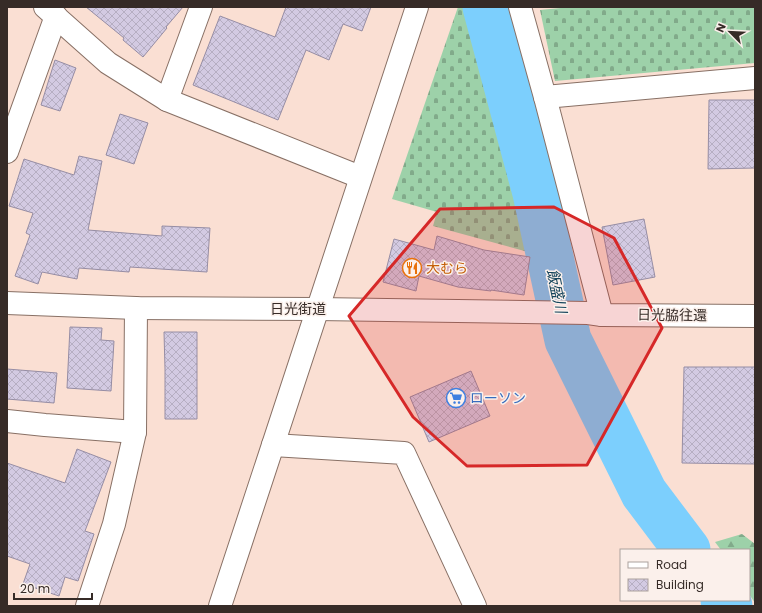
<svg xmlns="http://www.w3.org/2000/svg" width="762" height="613" viewBox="0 0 762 613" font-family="Poppins,'Noto Sans JP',sans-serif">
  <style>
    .forest { fill: url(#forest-firs) }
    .cemetery { fill: url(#cemetery-stones) }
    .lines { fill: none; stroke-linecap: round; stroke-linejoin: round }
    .river { stroke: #7ccffd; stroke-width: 47 }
    .building { fill: url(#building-cross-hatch); stroke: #968da4 }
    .minor-casing { stroke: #887065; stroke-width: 24 }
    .minor { stroke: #fff; stroke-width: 22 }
    .marked { fill: #d62828; fill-opacity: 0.2; stroke: #d62828; stroke-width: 3; stroke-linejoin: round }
    .labels { text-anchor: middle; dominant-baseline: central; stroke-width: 3; stroke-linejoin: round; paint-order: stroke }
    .food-label { font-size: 14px; fill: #c56008; stroke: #fbf0eb; text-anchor: start }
    .street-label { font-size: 14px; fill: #362b27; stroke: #fbf0eb }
    .shop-label { font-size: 14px; fill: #366cbe; stroke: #fbf0eb; text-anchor: start }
    .water-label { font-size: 15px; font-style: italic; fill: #16455c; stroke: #fbf0eb }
  </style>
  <defs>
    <pattern id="forest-firs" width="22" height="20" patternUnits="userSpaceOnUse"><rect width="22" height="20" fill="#9dd1a9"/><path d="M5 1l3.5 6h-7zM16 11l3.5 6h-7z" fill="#81aa8a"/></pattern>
    <pattern id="cemetery-stones" width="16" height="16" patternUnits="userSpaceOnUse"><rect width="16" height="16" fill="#9dd1a9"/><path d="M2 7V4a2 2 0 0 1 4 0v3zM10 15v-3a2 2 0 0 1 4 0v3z" fill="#81aa8a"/></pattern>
    <pattern id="building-cross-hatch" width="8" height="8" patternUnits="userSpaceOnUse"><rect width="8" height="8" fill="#d3cae2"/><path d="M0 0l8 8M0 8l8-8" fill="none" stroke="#b6aec2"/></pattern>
  </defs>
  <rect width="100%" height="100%" fill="#fadfd3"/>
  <polygon class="forest" points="742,534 755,544 755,603 749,594 749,550 721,550 715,542"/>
  <g class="cemetery">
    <polygon points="458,7 464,7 528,252 433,226 437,212 392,199"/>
    <polygon points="571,7 755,7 755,63 555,81 540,10"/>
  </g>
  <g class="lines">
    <g class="river">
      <polyline points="486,7 536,193 568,340 644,493 687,550"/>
      <polyline points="724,600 729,606"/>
    </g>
  </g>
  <g class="building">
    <polygon points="86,7 183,7 166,27 167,28 143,57 123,40 124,38"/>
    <polygon points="286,7 371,7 362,31 343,24 329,60 306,50 278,120 193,85 220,16 275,37"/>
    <polygon points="55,60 76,68 60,111 41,105"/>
    <polygon points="709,100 755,100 755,168 708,169"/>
    <polygon points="120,114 148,123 134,164 106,155"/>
    <polygon points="79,156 102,161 88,230 162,236 162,226 210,228 207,272 130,267 129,272 79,268 77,279 42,272 38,284 15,276 30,235 26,233 33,213 9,206 24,159 74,175"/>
    <polygon points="644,219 655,277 613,285 602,227"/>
    <polygon points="437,236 484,250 530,257 524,295 491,290 491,291 458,287 419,276 416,291 383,282 394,239 434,250"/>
    <polygon points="70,327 102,328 101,340 114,341 111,391 67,388"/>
    <polygon points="164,332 197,332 197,419 165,419 165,369"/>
    <polygon points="684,367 755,367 755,464 682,463"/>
    <polygon points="7,369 57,373 54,403 7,399"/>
    <polygon points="471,371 490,416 429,442 410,397"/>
    <polygon points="77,449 111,462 85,531 94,534 78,581 65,577 59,596 23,584 30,564 7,556 7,463 65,483"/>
  </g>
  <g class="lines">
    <g class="minor-casing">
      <g id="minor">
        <polyline points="45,7 108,63 167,100 360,177"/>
        <polyline points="520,7 545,97 602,315"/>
        <polyline points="545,97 755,78"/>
        <polyline points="167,100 201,7"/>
        <polyline points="7,152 56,16"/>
        <polyline points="7,303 136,308 317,309 588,313 602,315 755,316"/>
        <polyline points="7,421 45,425 135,432"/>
        <polyline points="273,445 404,453 475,606"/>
        <polyline points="87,606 114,524 135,432 136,308"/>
        <polyline points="220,606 417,7"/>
      </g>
    </g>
    <use href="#minor" class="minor"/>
  </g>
  <path class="marked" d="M554,207l60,31 48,90 -75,137 -120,1 -54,-49 -64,-101 91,-107z"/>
  <defs>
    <g id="restaurant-ring" transform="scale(1)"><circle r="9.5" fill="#fbf0eb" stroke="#e8710a" stroke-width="1.5"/><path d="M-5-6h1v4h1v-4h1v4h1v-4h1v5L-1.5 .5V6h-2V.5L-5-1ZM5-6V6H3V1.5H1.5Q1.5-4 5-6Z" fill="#e8710a"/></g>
    <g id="supermarket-ring" transform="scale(1)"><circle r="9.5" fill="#fbf0eb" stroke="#3f7fe0" stroke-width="1.5"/><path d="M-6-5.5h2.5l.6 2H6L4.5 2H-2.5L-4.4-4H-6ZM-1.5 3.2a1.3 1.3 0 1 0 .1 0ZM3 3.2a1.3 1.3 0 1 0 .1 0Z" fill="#3f7fe0"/></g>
  </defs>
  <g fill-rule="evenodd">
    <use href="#restaurant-ring" x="412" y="268"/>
    <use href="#supermarket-ring" x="456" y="398"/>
  </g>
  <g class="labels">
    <g class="food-label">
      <text x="426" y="268">大むら</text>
    </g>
    <g class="street-label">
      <text x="298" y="309">日光街道</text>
      <text transform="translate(672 315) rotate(1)">日光脇往還</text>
    </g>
    <g class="shop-label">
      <text x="470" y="398">ローソン</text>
    </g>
    <g class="water-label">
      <text transform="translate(557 291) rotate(78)">飯盛川</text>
    </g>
  </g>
  <rect width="762" height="613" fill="none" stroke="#362b27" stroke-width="16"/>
  <rect x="620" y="549" width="130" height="52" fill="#fbf0eb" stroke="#aca19d"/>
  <rect x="628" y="562" width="20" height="6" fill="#ffffff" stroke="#aca19d"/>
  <text x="656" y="569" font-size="12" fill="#362b27">Road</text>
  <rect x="628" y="579" width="20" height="12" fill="url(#building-cross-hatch)" stroke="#aca19d"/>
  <text x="656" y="589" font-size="12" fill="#362b27">Building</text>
  <g transform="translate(730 32) rotate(294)" stroke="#fbf0eb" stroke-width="3" paint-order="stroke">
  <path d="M0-3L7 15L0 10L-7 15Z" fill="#362b27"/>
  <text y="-6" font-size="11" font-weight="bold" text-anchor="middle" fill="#362b27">N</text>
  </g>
  <path d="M14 593v6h78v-6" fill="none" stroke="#362b27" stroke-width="2"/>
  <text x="20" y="593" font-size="12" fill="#362b27" stroke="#fbf0eb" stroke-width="3" paint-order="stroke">20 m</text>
</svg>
